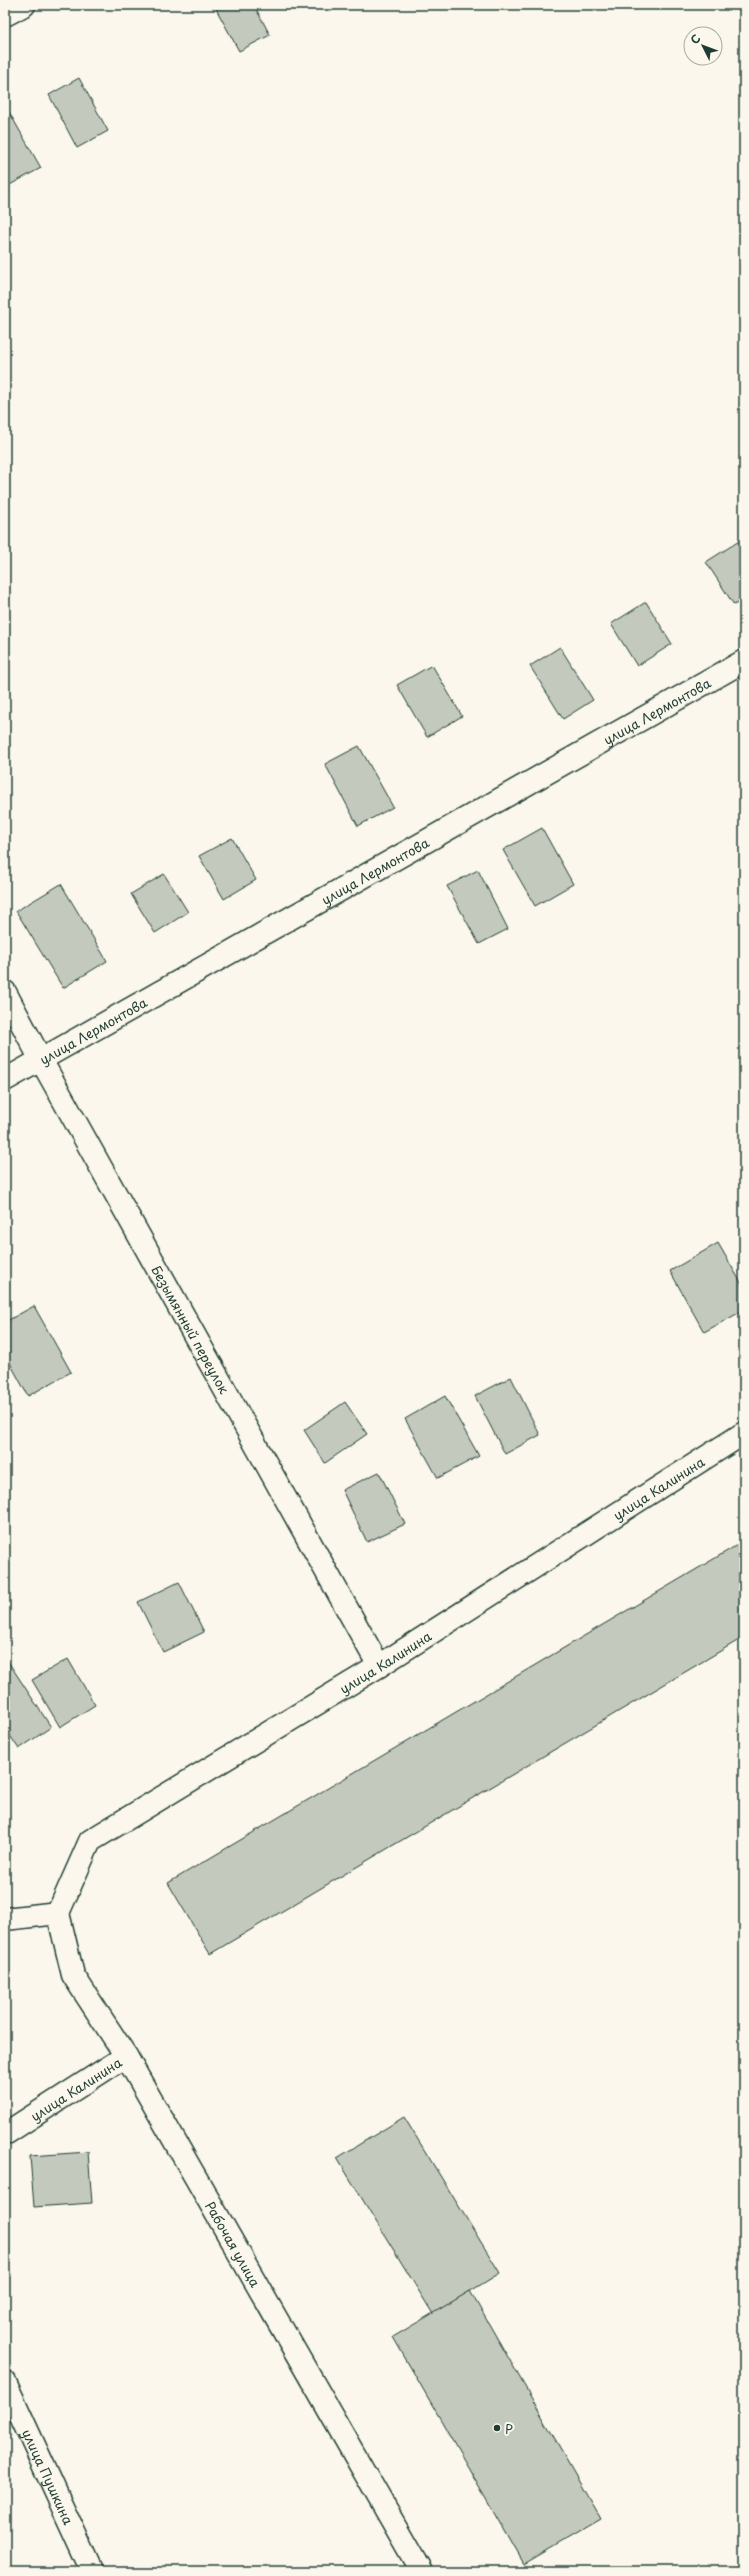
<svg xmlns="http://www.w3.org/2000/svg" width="749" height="2576" viewBox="0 0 749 2576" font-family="'Playpen Sans',sans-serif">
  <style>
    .building { fill: #c4c9be; stroke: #1f3d34 }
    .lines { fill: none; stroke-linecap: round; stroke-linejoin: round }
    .minor-casing { stroke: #1f3d34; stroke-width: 25 }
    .minor { stroke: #fbf7ec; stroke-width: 22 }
    .poi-dot { fill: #1f3d34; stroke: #fbf7ec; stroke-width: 1.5 }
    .labels { text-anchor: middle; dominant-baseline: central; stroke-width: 4; stroke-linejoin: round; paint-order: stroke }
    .street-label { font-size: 13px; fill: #1f3d34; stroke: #fbf7ec }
    .poi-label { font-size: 13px; fill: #1f3d34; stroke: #fbf7ec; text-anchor: start }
  </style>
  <rect width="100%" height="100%" fill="#fbf7ec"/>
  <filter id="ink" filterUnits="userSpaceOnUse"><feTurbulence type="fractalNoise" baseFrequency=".025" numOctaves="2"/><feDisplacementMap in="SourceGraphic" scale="8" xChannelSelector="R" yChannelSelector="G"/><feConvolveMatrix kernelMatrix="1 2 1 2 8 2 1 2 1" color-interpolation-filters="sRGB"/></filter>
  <g filter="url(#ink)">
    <g class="building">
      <polygon points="219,5 254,5 270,35 239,51 215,7"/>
      <polygon points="79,78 108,131 77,148 49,95"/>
      <polygon points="9,112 41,168 6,187 5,115"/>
      <polygon points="744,538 744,599 734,605 706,562"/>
      <polygon points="646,602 672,644 637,666 611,624"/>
      <polygon points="560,647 593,700 563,719 530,666"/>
      <polygon points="432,665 462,716 427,737 397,685"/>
      <polygon points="359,746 393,807 358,826 325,764"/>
      <polygon points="542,828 573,884 535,906 503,850"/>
      <polygon points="232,838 256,880 224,899 199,856"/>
      <polygon points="478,870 508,929 479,944 447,886"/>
      <polygon points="164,874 188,912 155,933 131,894"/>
      <polygon points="61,884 107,961 63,988 16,911"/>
      <polygon points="718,1243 744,1288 744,1310 704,1332 670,1271"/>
      <polygon points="34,1306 71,1372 28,1396 5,1354 5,1322"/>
      <polygon points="511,1377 540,1435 505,1454 475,1396"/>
      <polygon points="445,1396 479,1456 438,1478 405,1419"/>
      <polygon points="345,1402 367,1434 325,1463 304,1430"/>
      <polygon points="379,1472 405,1524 367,1542 342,1490"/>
      <polygon points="744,1541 744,1637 210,1954 168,1883"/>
      <polygon points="179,1582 204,1632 163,1652 138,1602"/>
      <polygon points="5,1657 51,1727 19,1749 5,1728"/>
      <polygon points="68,1659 95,1705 60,1727 32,1680"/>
      <polygon points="404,2117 500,2273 433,2314 337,2158"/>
      <polygon points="88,2152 92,2203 34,2207 30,2156"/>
      <polygon points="470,2291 601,2519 524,2564 393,2337"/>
    </g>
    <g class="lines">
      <g class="minor-casing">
        <g id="minor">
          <polyline points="5,15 24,5"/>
          <path id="s1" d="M5,992l36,68 338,606"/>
          <path id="s2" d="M5,1080l739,-419"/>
          <path id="s3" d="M58,1913l32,-72 289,-175 365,-233"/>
          <path id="s4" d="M58,1913l15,62 53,81 295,515"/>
          <polyline points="5,1919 58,1913"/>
          <path id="s5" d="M5,2134l121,-78"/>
          <path id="s6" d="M5,2382l87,189"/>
        </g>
      </g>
      <use href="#minor" class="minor"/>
    </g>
  </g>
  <circle class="poi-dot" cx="497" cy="2428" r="4"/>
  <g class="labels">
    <g class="street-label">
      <text stroke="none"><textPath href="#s2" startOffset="749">улица Лермонтова</textPath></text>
      <text stroke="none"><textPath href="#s2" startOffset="425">улица Лермонтова</textPath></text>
      <text stroke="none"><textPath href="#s2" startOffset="101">улица Лермонтова</textPath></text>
      <text stroke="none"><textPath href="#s1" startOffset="385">Безымянный переулок</textPath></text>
      <text stroke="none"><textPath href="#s3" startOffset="748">улица Калинина</textPath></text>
      <text stroke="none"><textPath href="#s3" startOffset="424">улица Калинина</textPath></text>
      <text stroke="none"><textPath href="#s5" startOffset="84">улица Калинина</textPath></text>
      <text stroke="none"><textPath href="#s4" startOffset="377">Рабочая улица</textPath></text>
      <text stroke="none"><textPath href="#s6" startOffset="104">улица Пушкина</textPath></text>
    </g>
    <g class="poi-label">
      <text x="505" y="2428">Р</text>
    </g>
  </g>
  <rect width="749" height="2576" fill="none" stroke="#fbf7ec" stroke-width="20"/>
  <rect x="10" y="10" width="729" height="2556" fill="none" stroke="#1f3d34" stroke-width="1.5" filter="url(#ink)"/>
  <g transform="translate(703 46) rotate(312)"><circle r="19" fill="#fbf7ec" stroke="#a3ada2"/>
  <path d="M0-3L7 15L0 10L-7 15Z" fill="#1f3d34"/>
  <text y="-6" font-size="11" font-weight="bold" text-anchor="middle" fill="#1f3d34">С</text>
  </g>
</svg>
